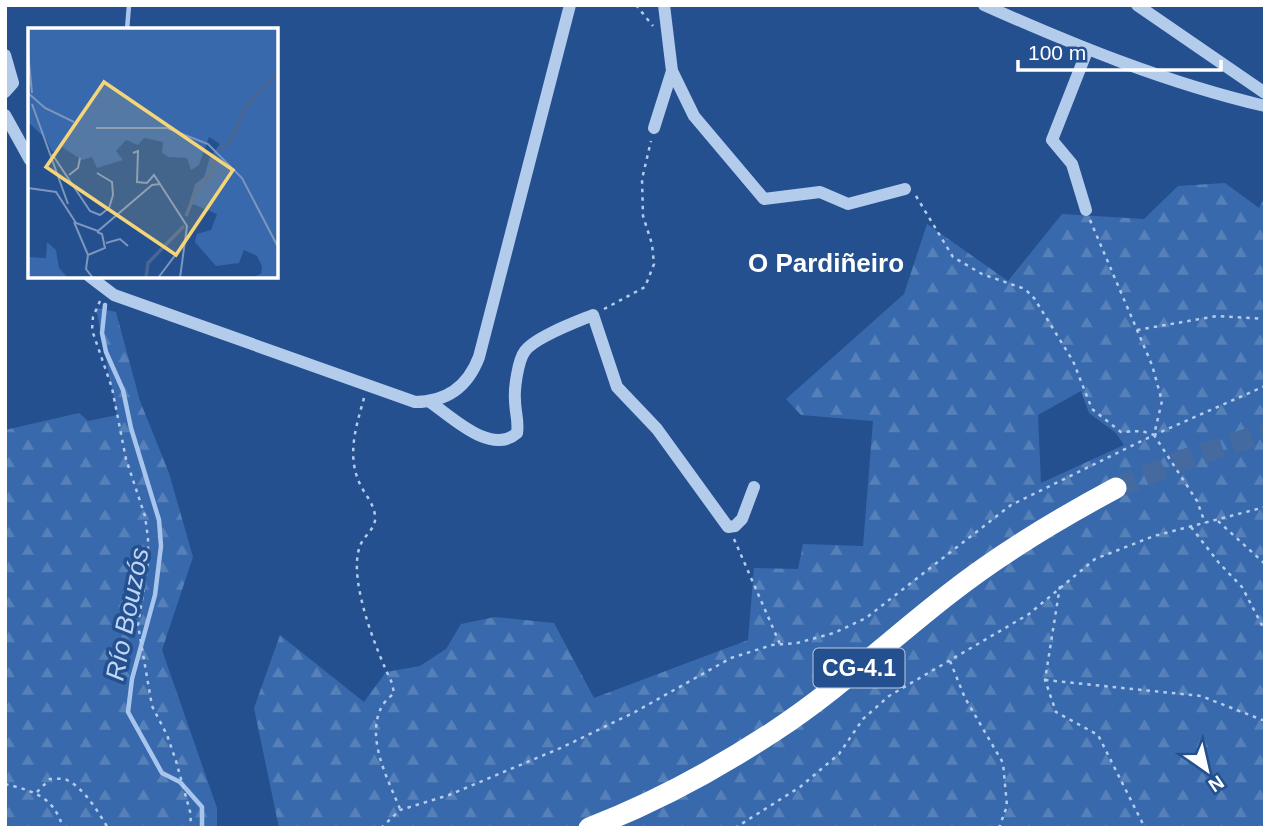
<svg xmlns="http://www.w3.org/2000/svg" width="1270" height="833" viewBox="0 0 1270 833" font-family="Arial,sans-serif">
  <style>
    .forest { fill: url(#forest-firs); fill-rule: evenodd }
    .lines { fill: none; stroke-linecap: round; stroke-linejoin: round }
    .stream { stroke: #a8c6ed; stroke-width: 4.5 }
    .highway-tunnel { stroke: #456aa0; stroke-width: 21; stroke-dasharray: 21 10; stroke-linecap: butt }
    .path { stroke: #b4ccec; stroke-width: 2.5; stroke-dasharray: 3.5 5; stroke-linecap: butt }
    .minor { stroke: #b4ccec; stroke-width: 12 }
    .highway { stroke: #fff; stroke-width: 21 }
    .labels { text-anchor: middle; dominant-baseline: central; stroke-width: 7; stroke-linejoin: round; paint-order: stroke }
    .shield { fill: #24508f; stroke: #bdcadd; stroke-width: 2 }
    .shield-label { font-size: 23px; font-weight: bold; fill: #fff }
    .neighbourhood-label { font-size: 26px; font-weight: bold; fill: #fff; stroke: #24508f }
    .water-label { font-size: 26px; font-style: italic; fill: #c0d6f3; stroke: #24508f }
    .inset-river { fill: none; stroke: #486694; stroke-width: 3.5 }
    .inset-road { fill: none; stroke: #7c96bc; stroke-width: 2 }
    .view { fill: #f6d578; fill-opacity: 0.15; stroke: #f6d578; stroke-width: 3.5 }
    .inset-edge { fill: none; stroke: #fff; stroke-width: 3.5 }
  </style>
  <defs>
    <pattern id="forest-firs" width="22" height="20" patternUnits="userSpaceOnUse" patternTransform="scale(1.75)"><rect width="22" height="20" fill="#3869ac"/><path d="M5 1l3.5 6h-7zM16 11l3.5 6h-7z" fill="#5680b8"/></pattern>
  </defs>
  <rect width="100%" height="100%" fill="#24508f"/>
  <g class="forest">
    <path d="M1225,183l34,25 6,-11v631h-986l-25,-120 26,-73 84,67 22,-30 34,-6 26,-17 15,-25 34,-7 59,6 40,75 154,-58 6,-72 44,1 5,-25 60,2 10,-125 -72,-6 -15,-16 118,-105 23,-70 81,57 54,-67 82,5 34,-33zM1081,391l8,22 27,20 8,12 -83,38 -3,-68z"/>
    <polygon points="96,308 116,312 140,401 169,473 193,557 162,650 217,808 217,828 5,828 5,430 79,413 88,421 117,415"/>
  </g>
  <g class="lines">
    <g class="stream">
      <polyline points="127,30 129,5"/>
      <polyline points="105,305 102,333 106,352 123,390 131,428 159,520 161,546 155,595 132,679 128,712 162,773 180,782 202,807 202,828"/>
    </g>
    <polyline class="highway-tunnel" points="1116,488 1186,459 1265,433"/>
    <g class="path">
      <polyline points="636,5 653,26"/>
      <polyline points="916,196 953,257 982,274 1025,289 1034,298 1073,361 1092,409 1121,432 1142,431 1154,435"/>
      <polyline points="1090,220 1152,365 1162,401 1154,435 1197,501 1205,523"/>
      <polyline points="100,301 93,317 92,330 112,388 126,459 145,516 148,538 148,562 138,625 152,706 167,735 176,761 191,815 190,828"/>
      <polyline points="604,309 645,287 654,264 652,244 643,216 642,179 651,141"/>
      <polyline points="1137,330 1217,316 1265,319"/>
      <path d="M364,398c-8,29 -17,56 -5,84 5,12 15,21 16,34 2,13 -13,20 -16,33 -10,34 18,103 33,134l2,10c-4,4 -9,8 -12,13 -17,32 6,73 18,103"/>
      <polyline points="1218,521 1265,564"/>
      <polyline points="1191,527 1219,563 1242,587 1265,631"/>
      <polyline points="734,539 780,644"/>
      <polyline points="1060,586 1045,680 1056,712 1098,735 1145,828"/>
      <polyline points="950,661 965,698 1003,763 1007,806 999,828"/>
      <polyline points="1045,680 1201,696 1265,721"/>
      <path d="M5,784c29,7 49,13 58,44"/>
      <path d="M37,792l13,-13c5,0 12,-1 17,1 18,9 31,32 41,48"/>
      <polyline points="381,828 400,810 449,795 563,747 635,712 731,658 772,645 797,643 834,633 866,618 1011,505 1154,435 1265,386"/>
      <polyline points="735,828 800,787 839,754 863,719 889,696 1029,614 1095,559 1154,536 1265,507"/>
    </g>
    <g class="minor">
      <polyline points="664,5 672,71 694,116 764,199 820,192 848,204 905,189"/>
      <path d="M984,5c92,41 183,78 281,101"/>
      <polyline points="1137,5 1265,93"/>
      <polyline points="5,55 13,83 5,92"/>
      <polyline points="5,115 30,160"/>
      <polyline points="654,128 672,71"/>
      <polyline points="1086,210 1072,164 1052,140 1087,51"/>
      <path d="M89,276l25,19 301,107c32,0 53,-16 64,-45l91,-352"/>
      <path d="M430,402c22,15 61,54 87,31 2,-12 -2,-21 -2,-33 -1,-11 3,-40 10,-49 10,-14 51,-29 68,-36l24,72 40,42 71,98 7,-1 7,-7 12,-32"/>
    </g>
    <path class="highway" d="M589,828c65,-25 126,-58 184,-96 63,-41 118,-93 176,-138 52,-41 109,-75 167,-106"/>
  </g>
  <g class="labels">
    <rect class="shield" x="813.5" y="648.5" width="91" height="39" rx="5"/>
    <g class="shield-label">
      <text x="859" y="668">CG-4.1</text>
    </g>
    <g class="neighbourhood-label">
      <text x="826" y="263">O Pardiñeiro</text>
    </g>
    <g class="water-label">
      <text transform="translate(127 614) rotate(-79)">Río Bouzós</text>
    </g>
  </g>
  <g transform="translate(28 28)">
    <rect width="250" height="250" fill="#24508f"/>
    <path d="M0,0h250v250h-28l11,-4 1,-8 -5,-10 -13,-6 -5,13 -23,3 -21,-24 2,-8 14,-4 6,-16 -24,-10 -7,11 9,-31 9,-7 6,-20 10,-13 -11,-7 -10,28 -8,5 -4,-12 -19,-1 -6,-4 1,-11 -19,-4 -6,7 -12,-5 -10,11 7,9 -26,8 -5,-11 -10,3 -20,-13 -10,5 -6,-13 -18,-17zM19,214l9,8 3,18 9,10h-40v-21l18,1z" fill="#3869ac"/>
    <path class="inset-river" d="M191,122l12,-10 14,-32 34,-36M158,188l11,-28 15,-15 3,-19M118,250l2,-15 36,-37"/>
    <path class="inset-road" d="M0,24l4,41M0,65l17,15 29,14M4,76l36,100M68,100h71l41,16 34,34 37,71M105,125l5,-2 -1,31 10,1 7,-8 6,9M24,126l38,57 10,4 9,-7 4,-13 -1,-13 -15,-9M41,147l9,-7 2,-10M0,160l28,4 20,31 22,8 54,-46 8,-1 27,42 -7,52M46,194l14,33 -2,14 7,9M78,215l14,-4 8,7M60,227l17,-7 -3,-14 -5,-2M130,250l25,-33"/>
    <path class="view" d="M76,54l129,88 -57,85 -130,-88z"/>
    <rect width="250" height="250" class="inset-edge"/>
  </g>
  <rect width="1270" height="833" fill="none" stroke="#ffffff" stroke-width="14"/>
  <g transform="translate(1207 770) rotate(146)" stroke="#24508f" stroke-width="5" paint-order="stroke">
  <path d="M0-5L12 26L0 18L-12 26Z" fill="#ffffff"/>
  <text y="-10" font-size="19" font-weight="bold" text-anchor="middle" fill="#ffffff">N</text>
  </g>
  <path d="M1018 60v10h203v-10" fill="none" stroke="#ffffff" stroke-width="3.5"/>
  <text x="1028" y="60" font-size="21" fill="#ffffff" stroke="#24508f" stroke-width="5" paint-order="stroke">100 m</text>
</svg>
